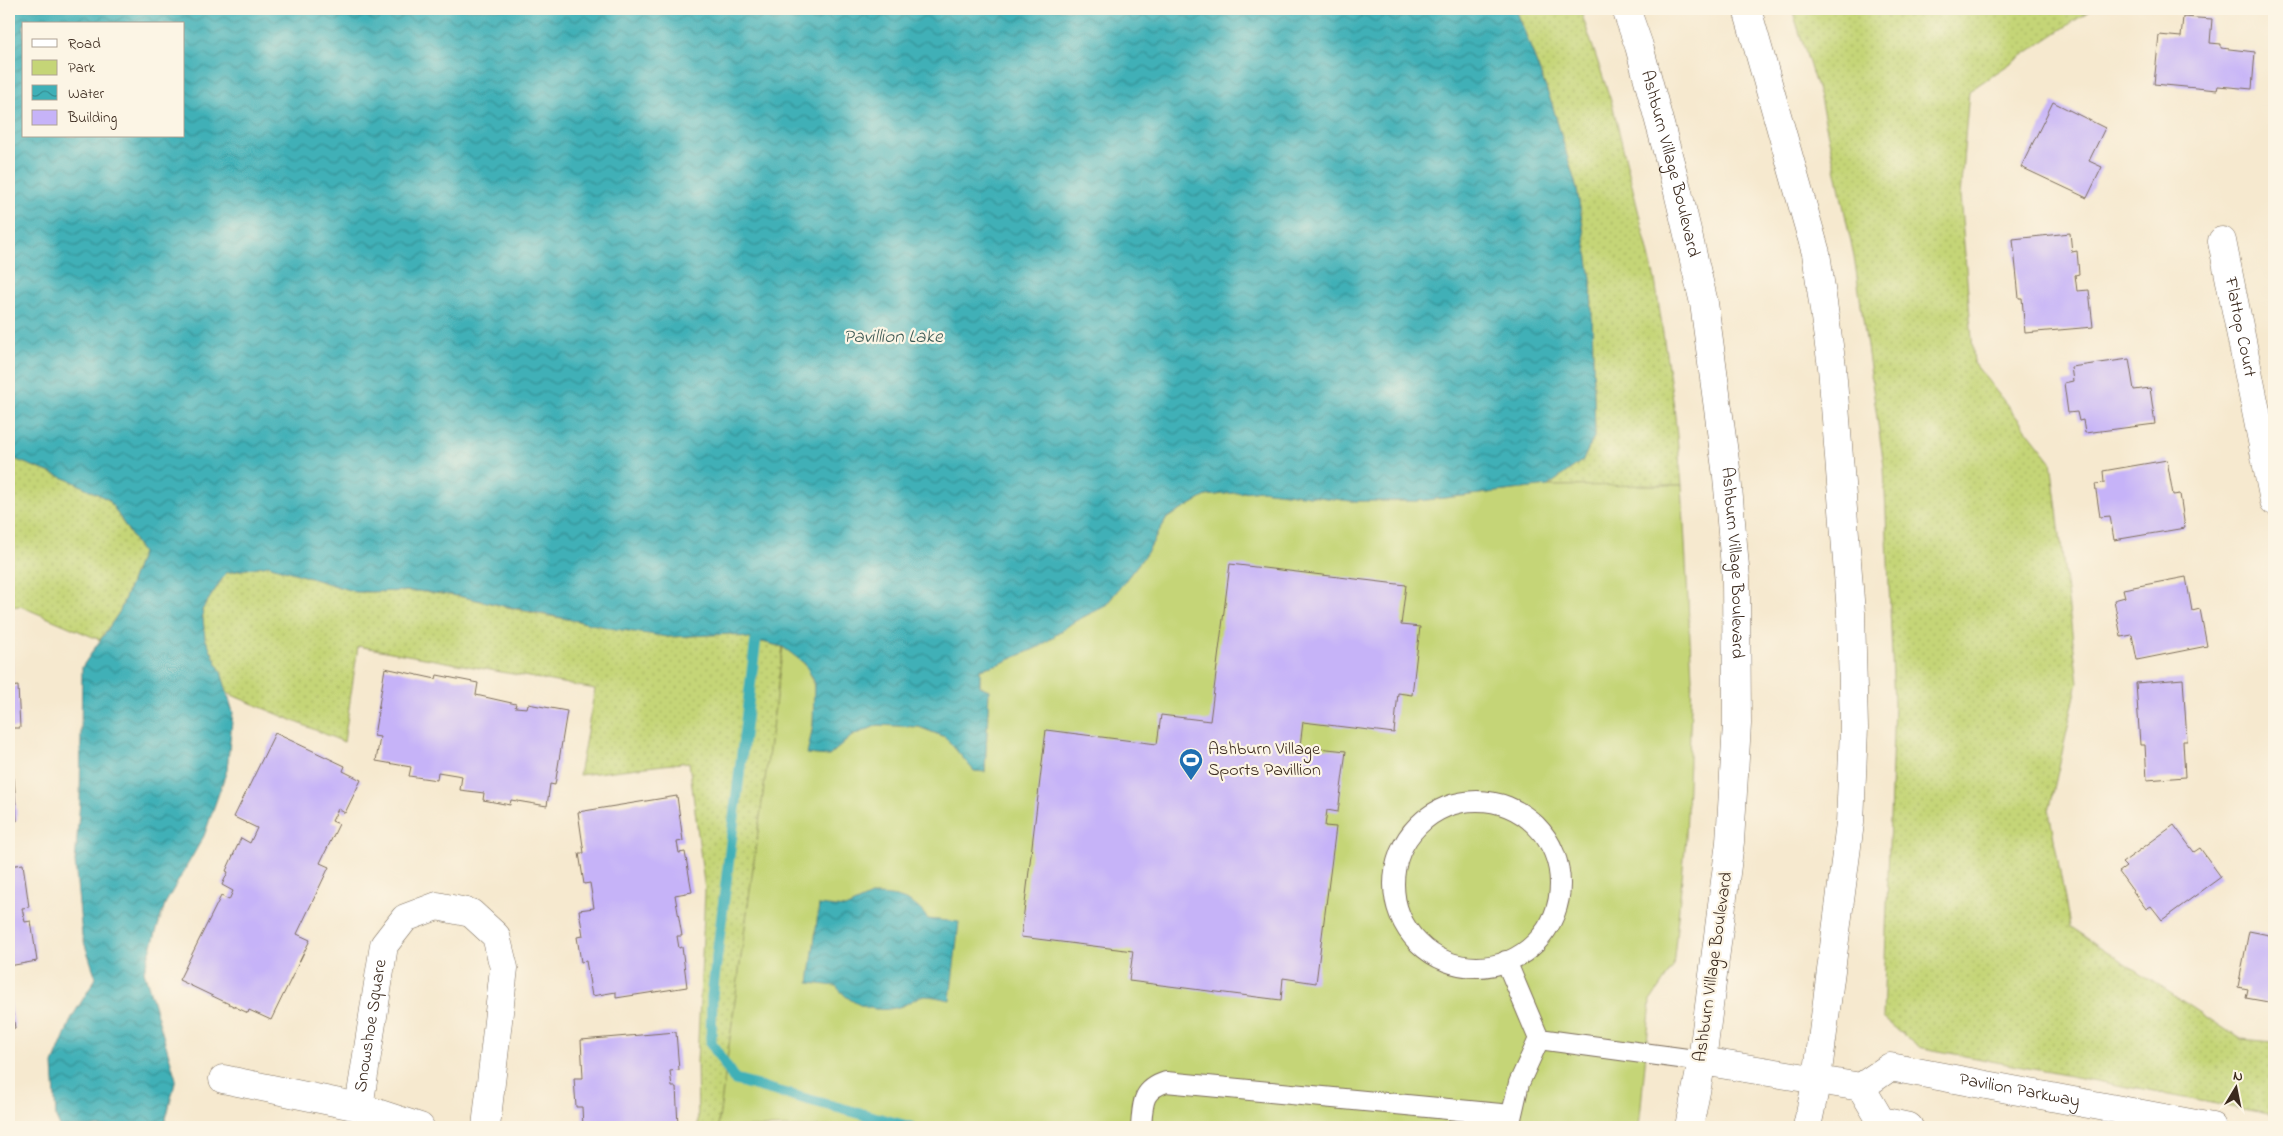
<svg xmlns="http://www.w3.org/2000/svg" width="2283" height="1136" viewBox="0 0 2283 1136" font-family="'Indie Flower',sans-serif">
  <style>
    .grass { fill: url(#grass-dots); stroke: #80804a }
    .green { fill: #c5d577; stroke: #80804a }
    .water { fill: url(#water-waves); stroke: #3d6d6a; fill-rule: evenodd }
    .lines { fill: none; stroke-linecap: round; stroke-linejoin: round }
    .stream { stroke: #3fb0b7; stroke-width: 11 }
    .building { fill: #c6b3f8 }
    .lane-casing { stroke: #7c6d5c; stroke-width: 22 }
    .street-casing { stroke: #7c6d5c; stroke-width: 29 }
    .secondary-casing { stroke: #7c6d5c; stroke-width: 29 }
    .lane { stroke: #fff; stroke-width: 20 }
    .street { stroke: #fff; stroke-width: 28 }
    .secondary { stroke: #fff; stroke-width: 28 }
    .labels { text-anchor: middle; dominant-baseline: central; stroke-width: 4.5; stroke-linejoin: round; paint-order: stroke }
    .street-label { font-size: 18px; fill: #3b2a1e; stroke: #fcf5e5 }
    .poi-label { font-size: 18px; fill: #3b2a1e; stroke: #fcf5e5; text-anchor: start }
    .water-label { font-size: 19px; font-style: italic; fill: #3c5954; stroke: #fcf5e5 }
  </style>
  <defs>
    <pattern id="grass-dots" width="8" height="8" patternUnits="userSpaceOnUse" patternTransform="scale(1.25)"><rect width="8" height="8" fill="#c5d577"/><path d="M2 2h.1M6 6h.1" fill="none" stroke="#aab766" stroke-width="1.8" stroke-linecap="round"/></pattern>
    <pattern id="water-waves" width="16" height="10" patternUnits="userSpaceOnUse" patternTransform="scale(1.25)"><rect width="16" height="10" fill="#3fb0b7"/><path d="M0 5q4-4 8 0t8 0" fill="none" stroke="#368f94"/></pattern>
  </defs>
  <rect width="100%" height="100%" fill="#fcf5e5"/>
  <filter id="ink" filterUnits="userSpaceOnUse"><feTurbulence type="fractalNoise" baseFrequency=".02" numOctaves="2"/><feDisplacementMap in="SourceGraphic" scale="10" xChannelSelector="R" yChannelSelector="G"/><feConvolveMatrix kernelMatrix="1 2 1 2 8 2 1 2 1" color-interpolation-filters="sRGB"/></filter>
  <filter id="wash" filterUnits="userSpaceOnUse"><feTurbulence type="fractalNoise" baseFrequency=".0096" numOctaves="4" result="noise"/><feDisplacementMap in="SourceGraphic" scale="20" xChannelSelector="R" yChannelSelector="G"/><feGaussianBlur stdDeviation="1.12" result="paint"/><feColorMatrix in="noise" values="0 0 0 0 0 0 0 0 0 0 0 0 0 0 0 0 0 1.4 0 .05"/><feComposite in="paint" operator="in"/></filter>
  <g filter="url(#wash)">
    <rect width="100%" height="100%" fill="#f6e9cf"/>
    <g class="grass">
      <polygon points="1516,9 1580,9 1613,107 1655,280 1674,407 1682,485 1548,486 1583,460 1595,435 1591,278 1577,189 1552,104"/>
      <polygon points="1792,9 2092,9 1969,91 1960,196 1974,363 2051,461 2078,682 2049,811 2070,927 2240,1039 2274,1042 2274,1115 1918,1047 1883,1018 1894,704 1884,466 1854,256 1820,98"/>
      <polygon points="9,457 72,481 109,500 142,553 120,611 100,640 20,606 9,607"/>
      <polygon points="268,565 356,592 418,591 458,596 538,614 668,637 730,634 783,647 718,1127 698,1127 697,1062 705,891 689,762 579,775 595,689 358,646 344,742 227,693 221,672 205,638 202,610 226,573"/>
    </g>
    <path class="green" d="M1682,485l10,193 -6,160 -13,129 -22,33 -12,127h-921l65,-480c7,5 17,11 22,18 17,20 7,64 3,89l21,2 23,-20 26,-11 41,2 26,10 40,35 4,-82 -9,-4v-17l19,-5 42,-18 31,-23 34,-18 40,-51 21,-36 39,-22 55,-6 90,11h67l130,-15z"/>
    <g class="water">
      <path d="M9,9h1507l36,95 25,85 14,89 4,157 -12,25 -35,26 -130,15h-67l-90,-11 -55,6 -39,22 -21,36 -40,51 -34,18 -31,23 -42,18 -19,5v17l9,4 -4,82 -11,-1 -29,-34 -26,-10 -41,-2 -26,11 -23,20 -22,-2 6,-28 1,-45 -9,-17 -22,-17 -53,-13 -62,3 -53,-8 -157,-33 -40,-5 -62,1 -88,-27 -42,8 -24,37 3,28 16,34 12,40 -6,58 -23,66 -39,68 -21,67 32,108 -12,48h-104l-4,-9 -3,-54 19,-47 24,-39 -14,-42 -7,-74 5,-61 2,-134 38,-56 22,-58 -33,-53 -37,-19 -63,-24zM24,24h160v112h-160z"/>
      <path d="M873,895c24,0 41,4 55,24l31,3 -9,78c-8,-1 -23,-6 -31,-3 -6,2 -11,7 -17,9 -26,9 -50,0 -66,-20l-27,-3 10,-78 26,3z"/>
    </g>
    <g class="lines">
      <polyline class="stream" points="756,639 712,996 711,1043 735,1080 911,1127"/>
    </g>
    <g id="blocks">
      <g class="building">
        <polygon points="2183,17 2212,19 2210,43 2221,44 2221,48 2255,52 2252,89 2218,86 2217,90 2154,84 2159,35 2181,37"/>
        <polygon points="2053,102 2105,128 2089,161 2102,167 2087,198 2021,167"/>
        <polygon points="2070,233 2072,252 2077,251 2079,274 2075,275 2077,291 2089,290 2093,327 2025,333 2022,298 2019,298 2013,239"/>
        <polygon points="2129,359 2134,390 2150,388 2155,424 2085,433 2083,420 2079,421 2077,412 2068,413 2064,383 2073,381 2071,367"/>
        <polygon points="2167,460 2173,495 2180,494 2185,528 2114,540 2110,516 2100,517 2095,484 2104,483 2103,471"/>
        <polygon points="1230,564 1406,585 1401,625 1420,627 1412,695 1398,693 1394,733 1303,722 1300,746 1346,751 1338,812 1327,810 1325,826 1336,827 1316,983 1283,978 1281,1000 1129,981 1133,951 1021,937 1046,730 1157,744 1161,715 1210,721"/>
        <polygon points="2186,577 2192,611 2200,609 2207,646 2137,660 2132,635 2121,637 2114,600 2125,597 2123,589"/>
        <polygon points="11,636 13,674 9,674 9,637"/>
        <polygon points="385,668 436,679 437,675 478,683 476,695 516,704 515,707 527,708 528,704 567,711 555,785 550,784 547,806 511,800 510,805 483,800 484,793 460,790 462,776 438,772 437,780 409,776 411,767 376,761 380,737 374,736"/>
        <polygon points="2183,679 2187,741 2183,741 2185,777 2147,780 2145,745 2140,745 2136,683"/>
        <polygon points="18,686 20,728 9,728 9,687"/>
        <polygon points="275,733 345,766 343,771 361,780 345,813 338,809 332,821 339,824 320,863 329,867 297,934 310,940 271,1020 249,1010 248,1013 179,980 221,896 229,900 233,891 222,885 228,872 226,871 241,838 250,843 257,828 234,817"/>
        <polygon points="9,778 14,778 17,821 9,821"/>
        <polygon points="677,796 683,841 677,842 679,853 685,852 692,892 675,895 682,936 677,936 679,948 682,947 687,987 616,998 616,992 592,996 586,961 581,962 577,937 583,936 579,910 594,908 590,883 584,884 579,853 584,853 578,812"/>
        <polygon points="2174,825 2194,852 2200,848 2221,877 2162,920 2151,906 2146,909 2119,872 2126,867 2122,863"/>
        <polygon points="23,864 29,907 22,908 25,922 31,921 37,961 9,966 9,866"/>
        <polygon points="2249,931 2274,936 2274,1003 2246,998 2248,989 2238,987"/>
        <polygon points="10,998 15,1028 9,1029 9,999"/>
        <polygon points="676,1032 679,1070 670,1071 672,1087 676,1087 678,1125 655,1127 583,1127 582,1107 576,1107 574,1078 583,1078 581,1040"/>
      </g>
    </g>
  </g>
  <g filter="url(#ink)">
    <use href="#blocks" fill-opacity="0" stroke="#7c6d5c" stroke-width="1"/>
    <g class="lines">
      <g class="lane-casing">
        <g id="lane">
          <circle cx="1477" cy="884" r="83"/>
          <polyline points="1506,961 1539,1039"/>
          <path d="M1141,1127c2,-23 0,-37 25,-45l345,33"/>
          <polyline points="1509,1127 1519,1083 1539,1039 1702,1061"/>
        </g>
      </g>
      <g class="street-casing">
        <g id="street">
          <path id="s1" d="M2222,241l52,260"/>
          <path id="s2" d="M1702,1061l159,26 29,-20 322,60"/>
          <polyline points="223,1079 359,1107 420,1127"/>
          <polyline points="1861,1087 1881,1121 1909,1127"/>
          <path id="s3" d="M359,1107l25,-162 21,-27 32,-12 34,7 25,23 8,32 -18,159"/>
        </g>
      </g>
      <g class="secondary-casing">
        <g id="secondary">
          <path id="s4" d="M1626,9l13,37 39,146 26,111 23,173 9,102 1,146 -7,118 -28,219 -13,66"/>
          <polyline points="1747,9 1816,253 1832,367 1851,613 1854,728 1850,823 1817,1079 1807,1127"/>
        </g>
      </g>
      <use href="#lane" class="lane"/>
      <use href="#street" class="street"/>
      <use href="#secondary" class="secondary"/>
    </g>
  </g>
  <defs>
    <g id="stadium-pin" transform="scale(1.25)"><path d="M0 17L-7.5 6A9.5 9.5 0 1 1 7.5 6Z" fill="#1f6fb2" stroke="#fcf5e5"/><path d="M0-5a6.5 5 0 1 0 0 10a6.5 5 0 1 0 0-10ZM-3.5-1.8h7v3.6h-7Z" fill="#fff"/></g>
  </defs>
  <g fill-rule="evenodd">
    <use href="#stadium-pin" x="1191" y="760"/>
  </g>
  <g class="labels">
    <g class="street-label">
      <text stroke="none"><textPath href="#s4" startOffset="161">Ashburn Village Boulevard</textPath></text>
      <text stroke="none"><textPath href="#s1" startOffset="88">Flattop Court</textPath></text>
      <text stroke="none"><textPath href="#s4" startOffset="566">Ashburn Village Boulevard</textPath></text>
      <text transform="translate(1714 967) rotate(-82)">Ashburn Village Boulevard</text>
      <text stroke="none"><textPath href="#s3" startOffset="82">Snowshoe Square</textPath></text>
      <text stroke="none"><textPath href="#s2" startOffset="328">Pavilion Parkway</textPath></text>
    </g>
    <g class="poi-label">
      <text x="1208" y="750">Ashburn Village<tspan x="1208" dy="21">Sports Pavillion</tspan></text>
    </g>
    <g class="water-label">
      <text x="893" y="337">Pavillion Lake</text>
    </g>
  </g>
  <rect width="2283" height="1136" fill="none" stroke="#fcf5e5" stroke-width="30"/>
  <rect x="22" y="22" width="162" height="115" fill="#fcf5e5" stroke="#afa495"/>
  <rect x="32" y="39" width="25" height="8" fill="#ffffff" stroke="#afa495"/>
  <text x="68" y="48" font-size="15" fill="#3b2a1e">Road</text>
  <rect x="32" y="60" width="25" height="15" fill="#c5d577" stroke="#afa495"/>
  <text x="68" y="72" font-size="15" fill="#3b2a1e">Park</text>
  <rect x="32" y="85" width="25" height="15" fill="url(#water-waves)" stroke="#afa495"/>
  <text x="68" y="98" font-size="15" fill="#3b2a1e">Water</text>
  <rect x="32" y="110" width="25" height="15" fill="#c6b3f8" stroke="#afa495"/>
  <text x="68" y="122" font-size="15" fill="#3b2a1e">Building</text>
  <g transform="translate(2236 1088) rotate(10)" stroke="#fcf5e5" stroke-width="4" paint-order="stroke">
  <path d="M0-4L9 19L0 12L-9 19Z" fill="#3b2a1e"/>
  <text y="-8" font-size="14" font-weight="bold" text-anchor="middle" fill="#3b2a1e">N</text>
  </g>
</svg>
